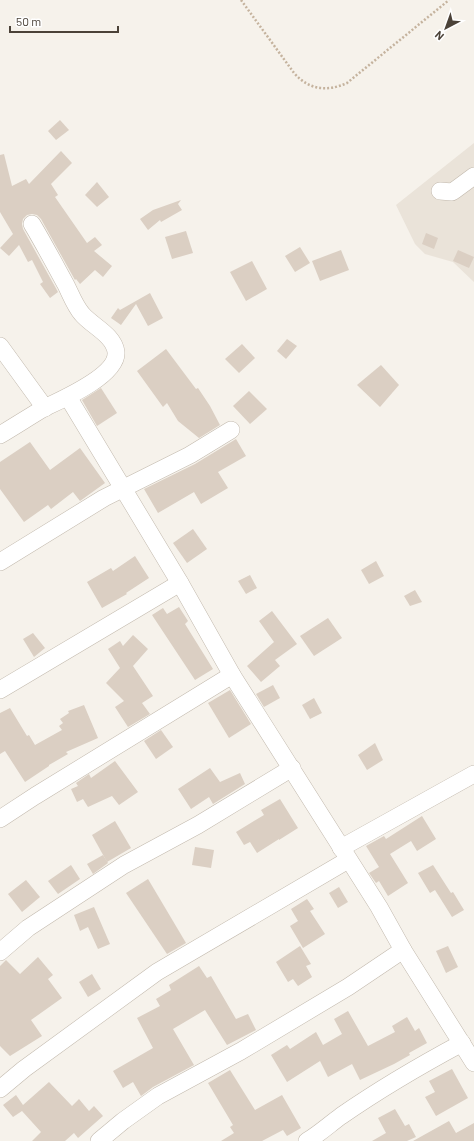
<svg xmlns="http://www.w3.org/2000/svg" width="474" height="1141" viewBox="0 0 474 1141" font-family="Barlow,sans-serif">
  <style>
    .residential { fill: #eae3d9 }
    .building { fill: #dbcfc3 }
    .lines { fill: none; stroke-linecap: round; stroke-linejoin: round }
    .minor-casing { stroke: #c2b9ad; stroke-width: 18 }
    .path { stroke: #c5b39e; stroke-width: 2.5; stroke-dasharray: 2 2; stroke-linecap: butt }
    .minor { stroke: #fff; stroke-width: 17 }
  </style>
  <rect width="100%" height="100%" fill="#f6f2eb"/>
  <polygon class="residential" points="474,143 474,282 453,262 425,254 415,244 396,205"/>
  <g class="building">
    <polygon points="60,120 69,130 56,140 48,131"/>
    <polygon points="61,151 72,163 51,184 58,195 55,197 87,243 95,237 102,245 94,251 112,266 103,277 95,270 80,284 76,279 75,280 41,219 37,215 32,214 27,215 23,219 22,224 23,229 58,292 50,298 40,284 43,282 32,260 28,262 19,245 9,256 0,248 13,234 0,212 0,155 4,154 12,186 26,179 29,184"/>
    <polygon points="97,182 109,197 97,207 85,195"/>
    <polygon points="181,200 178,204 182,210 161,222 160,220 148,230 140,219 153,210"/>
    <polygon points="186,231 193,253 172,259 165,237"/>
    <polygon points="426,233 438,238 434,249 422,244"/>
    <polygon points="300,247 310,263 295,272 285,256"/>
    <polygon points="341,250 349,270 320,281 312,261"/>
    <polygon points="458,250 474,257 469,268 453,261"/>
    <polygon points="252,261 267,289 246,301 230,272"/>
    <polygon points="150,293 163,318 148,326 136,304 121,325 111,318 118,308 120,310"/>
    <polygon points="287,339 297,346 286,359 277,351"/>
    <polygon points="242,344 255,358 239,373 225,359"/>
    <polygon points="166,349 196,389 198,388 210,406 220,425 199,438 178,421 167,403 163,407 137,371"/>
    <polygon points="381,365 399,385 380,407 357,385"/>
    <polygon points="101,388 117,413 97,426 82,400"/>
    <polygon points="249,391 267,409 250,424 233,406"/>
    <polygon points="236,439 246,456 218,472 228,488 201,504 194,492 158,513 144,489 195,464"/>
    <polygon points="30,442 50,470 80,448 105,483 80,501 73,492 51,509 48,505 24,522 0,489 0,462"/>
    <polygon points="193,529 207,549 187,563 173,543"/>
    <polygon points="135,556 149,578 126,593 127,594 102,608 87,582 111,568 113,571"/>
    <polygon points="376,561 384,576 369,584 361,570"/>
    <polygon points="250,575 257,588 246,594 238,581"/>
    <polygon points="415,590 422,602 410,606 404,596"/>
    <polygon points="179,607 188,621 185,624 213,669 195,680 152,615 163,608 167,614"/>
    <polygon points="272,611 297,644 275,660 280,666 261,682 247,666 274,642 259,621"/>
    <polygon points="328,618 342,638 314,656 300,636"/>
    <polygon points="33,633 45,648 34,657 23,639"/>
    <polygon points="133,635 148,649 133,666 153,696 142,703 150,714 128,727 115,707 124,701 106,683 120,668 108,649 120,641 123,646"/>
    <polygon points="273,685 280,698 264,707 256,694"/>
    <polygon points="230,690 251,724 229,738 208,703"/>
    <polygon points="314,698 322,713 310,719 302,705"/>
    <polygon points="84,705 98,738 66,752 68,754 49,765 49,766 25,782 5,751 0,754 0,713 10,708 27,736 29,735 35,745 62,730 59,726 63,723 60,719 69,713 68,711"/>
    <polygon points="161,730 173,747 156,759 144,741"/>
    <polygon points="375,743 383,760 367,770 358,755"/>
    <polygon points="115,761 138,792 119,805 112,796 88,807 83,799 77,802 71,789 78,786 76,783 89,774 91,778"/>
    <polygon points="210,768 220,782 240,773 245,784 213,804 209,797 191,809 178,789"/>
    <polygon points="280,799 298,828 279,840 279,839 257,853 250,842 244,845 236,832 264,815 261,810"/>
    <polygon points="422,816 436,839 417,851 411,841 390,854 408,883 388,896 379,881 376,883 369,873 379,867 366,846 384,836 386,839"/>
    <polygon points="115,821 131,848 107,862 92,835"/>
    <polygon points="195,847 214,850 211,868 192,865"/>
    <polygon points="103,855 108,863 93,874 87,864"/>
    <polygon points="71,865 80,879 58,894 48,881"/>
    <polygon points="433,865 451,893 453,892 464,910 452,917 435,890 430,893 418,873"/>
    <polygon points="148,879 186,943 167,954 126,893"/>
    <polygon points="26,880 40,897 22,912 8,894"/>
    <polygon points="339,887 348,902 338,908 329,893"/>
    <polygon points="307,899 314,909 310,911 325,934 303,948 290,926 298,921 291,909"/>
    <polygon points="94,907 110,944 98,949 88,927 80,931 74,915"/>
    <polygon points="300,946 311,964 306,966 312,977 298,986 293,979 288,982 276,962"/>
    <polygon points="448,946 458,967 446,973 436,951"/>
    <polygon points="38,957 53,975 48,979 62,998 31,1020 42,1036 10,1056 0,1046 0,966 6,960 20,974"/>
    <polygon points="199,966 207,978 211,976 236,1019 248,1014 256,1030 227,1045 205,1010 173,1029 194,1065 153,1087 141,1096 133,1082 123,1088 113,1071 153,1048 137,1018 160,1006 156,999 171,990 169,985"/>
    <polygon points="92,974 101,989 88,997 79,982"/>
    <polygon points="348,1011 368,1046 395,1032 392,1026 407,1017 415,1031 419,1028 427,1043 409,1053 410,1055 394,1064 360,1080 352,1064 328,1077 320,1061 287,1082 271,1055 287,1045 290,1049 316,1032 323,1045 342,1034 334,1019"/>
    <polygon points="452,1069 468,1098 436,1116 425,1097 435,1092 429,1081"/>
    <polygon points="230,1070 255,1110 282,1095 301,1128 287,1136 283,1130 262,1141 221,1141 234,1133 230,1127 233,1125 208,1083"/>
    <polygon points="49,1082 72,1106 79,1099 89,1111 94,1106 103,1116 78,1138 74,1133 65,1141 32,1141 41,1132 22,1111 13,1117 3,1105 16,1095 23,1105"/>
    <polygon points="395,1109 405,1126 409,1124 416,1137 407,1141 372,1141 386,1133 378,1118"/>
    <polygon points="449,1121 456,1133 474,1123 474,1141 413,1141"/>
  </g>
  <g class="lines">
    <g class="minor-casing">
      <g id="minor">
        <polyline points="440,191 452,192 455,190 474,176"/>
        <polyline points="0,346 45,408"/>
        <polyline points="68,397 180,583 232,675 379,907 403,950 474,1063"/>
        <path d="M0,435c15,-9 29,-18 44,-27 17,-8 74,-33 72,-56 -2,-17 -24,-26 -34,-38 -7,-8 -11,-19 -16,-29 -11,-20 -22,-41 -34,-61"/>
        <polyline points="0,562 104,498 190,455 231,430"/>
        <polyline points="0,690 180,583"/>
        <polyline points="0,819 35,796 232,675"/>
        <polyline points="341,848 474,774"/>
        <polyline points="0,952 28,928 124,865 198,825 292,768"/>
        <polyline points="0,1089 24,1069 157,972 348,860"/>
        <polyline points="99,1141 123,1121 158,1096 241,1051 348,987 403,950"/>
        <path d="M307,1141c12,-7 23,-17 34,-25 39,-27 80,-51 121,-73"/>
      </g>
    </g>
    <path class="path" d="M241,0l53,73c15,17 33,19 53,10l102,-83"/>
    <use href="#minor" class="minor"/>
  </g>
  <g transform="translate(446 28) rotate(221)" stroke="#ffffff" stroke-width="3" paint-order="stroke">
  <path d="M0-3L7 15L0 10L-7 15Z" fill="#4b4238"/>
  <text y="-6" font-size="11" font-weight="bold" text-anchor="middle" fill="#4b4238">N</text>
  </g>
  <path d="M10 26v6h108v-6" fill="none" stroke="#4b4238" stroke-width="2"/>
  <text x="16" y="26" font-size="12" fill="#4b4238" stroke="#ffffff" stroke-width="3" paint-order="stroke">50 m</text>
</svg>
